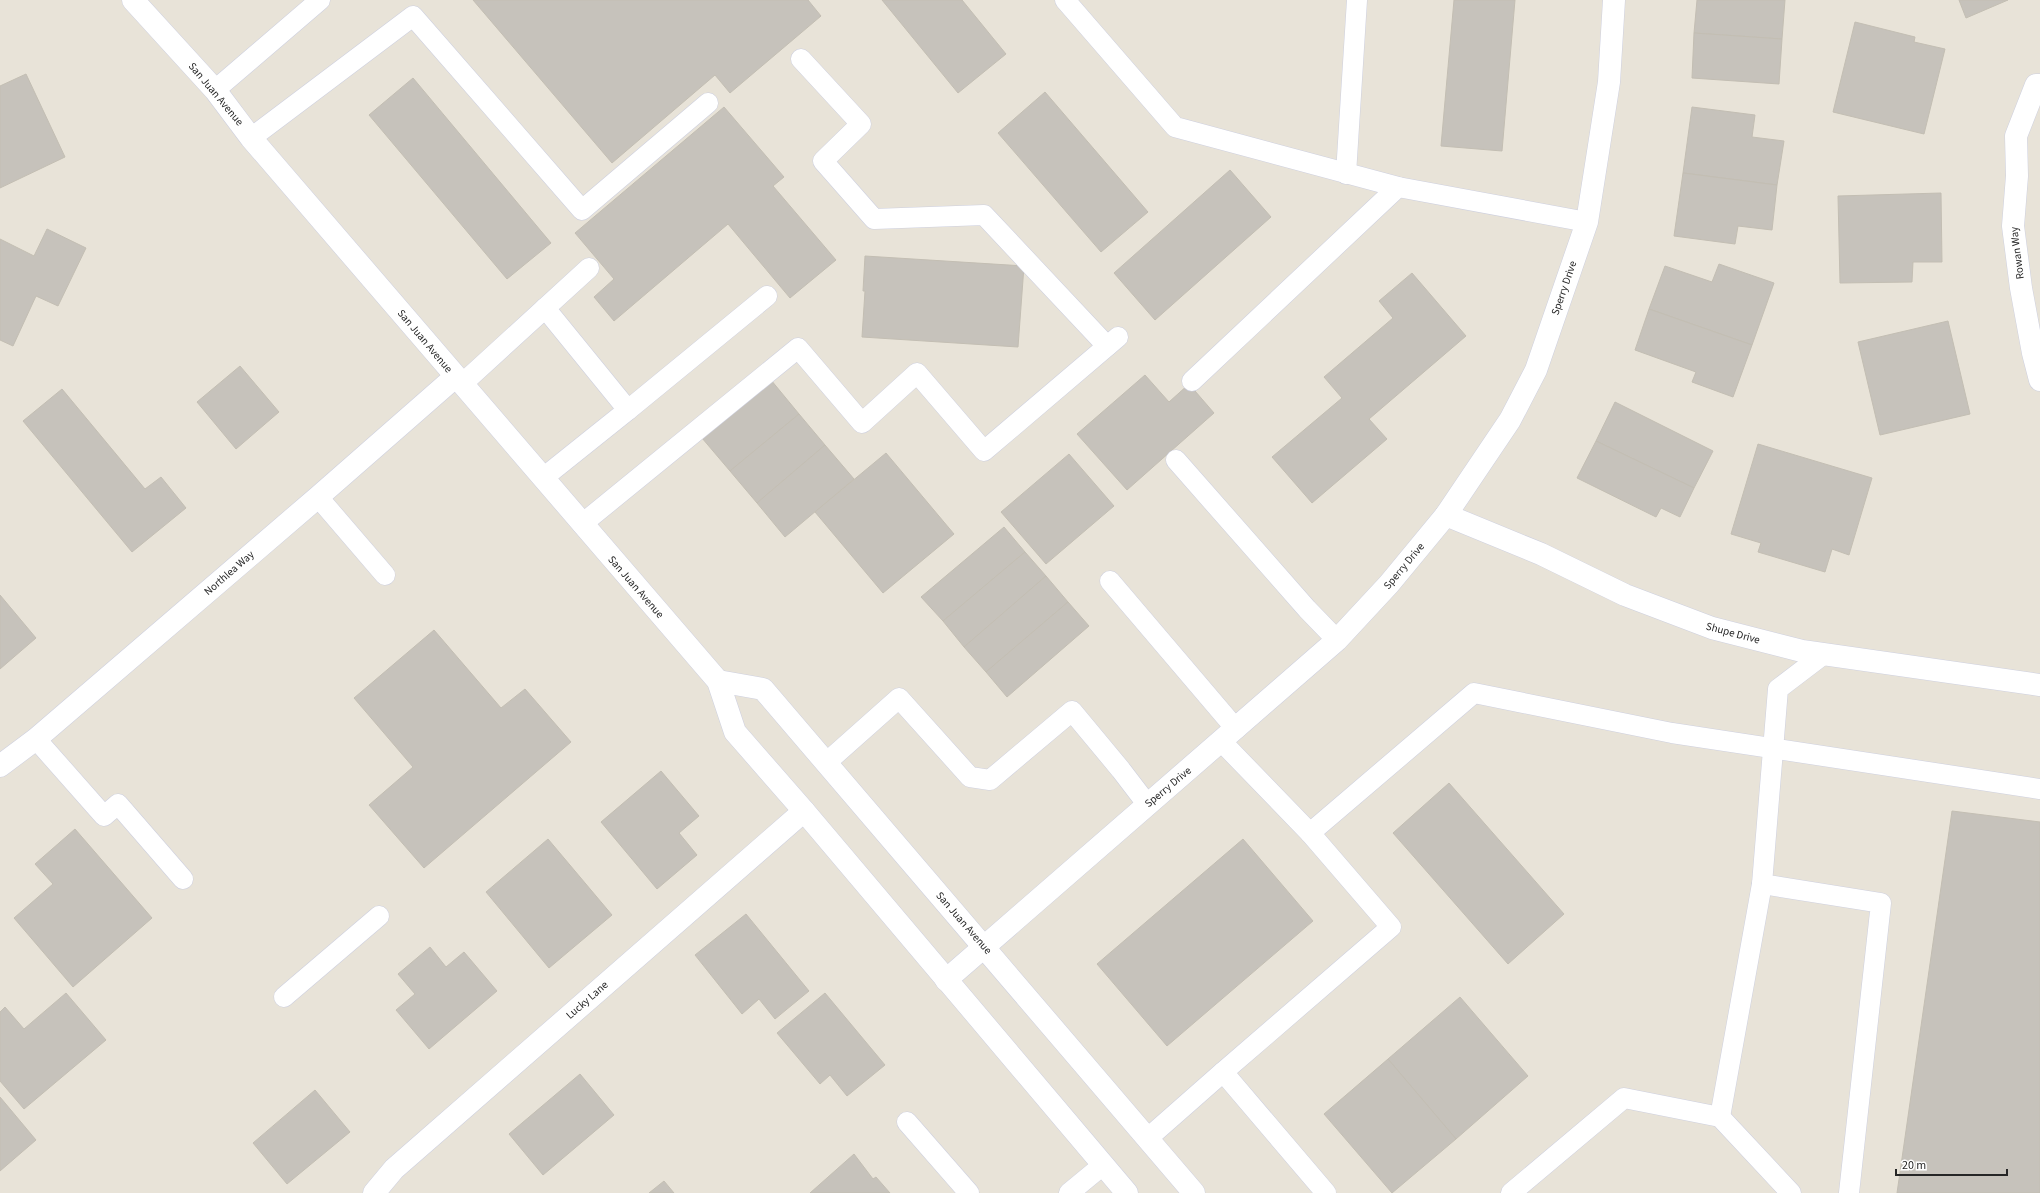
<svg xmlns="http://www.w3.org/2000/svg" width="2040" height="1193" viewBox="0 0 2040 1193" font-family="'Source Sans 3',sans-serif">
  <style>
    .building { fill: #c6c2bb; stroke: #c3beb3 }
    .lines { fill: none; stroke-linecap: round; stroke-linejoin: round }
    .service-casing { stroke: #ced0df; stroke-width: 21 }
    .minor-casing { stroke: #ced0df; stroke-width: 23 }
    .secondary-casing { stroke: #ced0df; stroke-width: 23 }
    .service { stroke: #fff; stroke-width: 20 }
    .minor { stroke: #fff; stroke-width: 22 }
    .secondary { stroke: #fff; stroke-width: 22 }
    .labels { text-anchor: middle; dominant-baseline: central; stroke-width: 4; stroke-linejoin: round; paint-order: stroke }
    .street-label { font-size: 11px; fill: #262626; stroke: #fff }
  </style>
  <rect width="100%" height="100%" fill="#e8e3d8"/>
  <g class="building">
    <polygon points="473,0 808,0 821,16 730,93 715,75 612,163"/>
    <polygon points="882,0 962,0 1006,54 958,93"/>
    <polygon points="1454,0 1515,0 1502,151 1441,146"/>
    <polygon points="1697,0 1785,0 1782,39 1694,33"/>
    <polygon points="1959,0 2008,0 1966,18"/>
    <polygon points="1855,22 1915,37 1914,42 1945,49 1924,134 1833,112"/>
    <polygon points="1694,33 1782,39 1779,84 1692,78"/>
    <polygon points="26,74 65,157 0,188 0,86"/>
    <polygon points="413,78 551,243 507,279 369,115"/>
    <polygon points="1045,92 1148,212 1101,252 998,133"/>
    <polygon points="724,107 784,177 773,186 836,260 790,298 728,224 614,321 594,297 614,279 575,233"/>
    <polygon points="1692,107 1755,115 1752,137 1784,141 1777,185 1683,173"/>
    <polygon points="1230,170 1271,217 1155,320 1114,273"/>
    <polygon points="1683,173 1777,185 1772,230 1738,226 1735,244 1674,236"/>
    <polygon points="1941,193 1942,262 1913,262 1912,282 1840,283 1838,196"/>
    <polygon points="47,229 86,248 58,306 36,296 13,346 0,340 0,239 34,256"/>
    <polygon points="865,256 1024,266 1018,347 862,337 865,291 863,291"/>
    <polygon points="1719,264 1774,283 1752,345 1649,309 1665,266 1712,282"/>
    <polygon points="1412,273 1466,336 1369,419 1387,439 1312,503 1272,457 1342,398 1324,377 1393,318 1379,301"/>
    <polygon points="1649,309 1752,345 1733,397 1692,382 1696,372 1635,350"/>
    <polygon points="1948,321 1970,414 1880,435 1858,342"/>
    <polygon points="240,366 279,412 236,449 197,402"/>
    <polygon points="1145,375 1169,402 1189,384 1214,413 1127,490 1077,434"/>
    <polygon points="771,380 799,414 730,471 702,438"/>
    <polygon points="62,389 145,489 161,477 186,508 132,552 23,421"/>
    <polygon points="1615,402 1713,451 1694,488 1596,441"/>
    <polygon points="799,414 825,445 757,503 730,471"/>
    <polygon points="1596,441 1694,488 1680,517 1661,508 1656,517 1577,478"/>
    <polygon points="1758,444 1872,478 1849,555 1832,549 1825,572 1758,552 1761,543 1731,534"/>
    <polygon points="825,445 854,479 785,537 757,503"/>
    <polygon points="886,453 954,534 883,593 815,512"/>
    <polygon points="1069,454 1114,506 1046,564 1001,512"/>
    <polygon points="1004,527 1025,552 943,621 921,597"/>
    <polygon points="1025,552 1046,576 964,647 943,621"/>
    <polygon points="1046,576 1068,602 986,672 964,647"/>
    <polygon points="0,595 36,638 0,669"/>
    <polygon points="1068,602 1089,626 1007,697 986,672"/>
    <polygon points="434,630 501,708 525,689 571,742 424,868 369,805 413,767 354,698"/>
    <polygon points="661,771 699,816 679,833 697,855 657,889 601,822"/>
    <polygon points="1449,783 1564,914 1508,964 1393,833"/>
    <polygon points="1952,811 2040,822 2040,1193 1897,1193"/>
    <polygon points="75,829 152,918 73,987 14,918 53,884 35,864"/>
    <polygon points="548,839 612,915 549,968 486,892"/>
    <polygon points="1243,839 1313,921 1167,1046 1097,964"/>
    <polygon points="746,914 809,991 775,1019 759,999 742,1014 695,955"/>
    <polygon points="430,947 446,967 464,952 497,991 429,1049 396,1010 415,994 398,974"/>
    <polygon points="66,993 106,1040 24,1109 0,1081 0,1012 5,1007 24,1029"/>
    <polygon points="825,993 885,1065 847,1096 830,1075 820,1084 777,1033"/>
    <polygon points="1460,997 1528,1076 1456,1139 1388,1059"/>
    <polygon points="1388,1059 1456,1139 1392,1193 1324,1114"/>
    <polygon points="580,1074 614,1115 543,1175 509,1134"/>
    <polygon points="315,1090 350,1132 287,1184 253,1143"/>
    <polygon points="0,1097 36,1140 0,1171"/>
    <polygon points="854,1154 873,1179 876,1177 890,1193 810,1193"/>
    <polygon points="664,1181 674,1193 649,1193"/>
  </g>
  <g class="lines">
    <g class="service-casing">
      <g id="service">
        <polyline points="1065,0 1175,127 1398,187 1587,222"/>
        <polyline points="801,59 861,124 823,161 874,219 984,215 1107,346"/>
        <polyline points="215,90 320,0"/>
        <polyline points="251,138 413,16 582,210 708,103"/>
        <polyline points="1346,174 1357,0"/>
        <polyline points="545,308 628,410 767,296"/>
        <polyline points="1192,381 1398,187"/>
        <polyline points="462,384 589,268"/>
        <polyline points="1176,460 1307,609 1337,640"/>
        <polyline points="543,478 628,410"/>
        <polyline points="318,497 385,575"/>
        <polyline points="582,524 798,348 862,423 917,373 984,451 1118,337"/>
        <polyline points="1110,581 1236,729"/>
        <polyline points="1824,654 1778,689 1762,884 1881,903 1849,1193"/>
        <polyline points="36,739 104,816 118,804 183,879"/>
        <polyline points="1221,741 1310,833 1391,927 1223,1072"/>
        <polyline points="827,762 899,698 970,777 990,780 1072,711 1121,770 1147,804"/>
        <polyline points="1310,833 1474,693 1672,733 2040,789"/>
        <polyline points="284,997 379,916"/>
        <polyline points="1720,1117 1762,884"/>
        <polyline points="907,1122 969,1193"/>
        <polyline points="1148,1138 1223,1072 1326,1193"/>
        <polyline points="1069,1193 1103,1165"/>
        <polyline points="1511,1193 1624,1098 1720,1117 1791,1193"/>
      </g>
    </g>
    <g class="minor-casing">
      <g id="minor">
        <polyline points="2040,85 2036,85 2016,136 2017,176 2013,226 2021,288 2033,353 2040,380"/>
        <polyline points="1446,515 1541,554 1625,595 1712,628 1802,651 2040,685"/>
        <polyline points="0,766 36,739 318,497 455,377"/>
        <polyline points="946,980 1337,640 1389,584 1446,515 1510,420 1536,370 1587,222 1609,82 1614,0"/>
        <polyline points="374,1193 394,1169 804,811"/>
      </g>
    </g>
    <g class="secondary-casing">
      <g id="secondary">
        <polyline points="133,0 215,90 251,138 718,681 735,732 804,811 1127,1193"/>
        <polyline points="718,681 763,689 1194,1193"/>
      </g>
    </g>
    <use href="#service" class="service"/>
    <use href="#minor" class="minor"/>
    <use href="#secondary" class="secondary"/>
  </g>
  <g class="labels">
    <g class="street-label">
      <text transform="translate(216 94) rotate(50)">San Juan Avenue</text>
      <text transform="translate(2017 253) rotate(-97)">Rowan Way</text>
      <text transform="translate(1564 288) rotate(-71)">Sperry Drive</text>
      <text transform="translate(425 341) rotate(50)">San Juan Avenue</text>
      <text transform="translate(1404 566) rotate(-50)">Sperry Drive</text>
      <text transform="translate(229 573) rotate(-41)">Northlea Way</text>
      <text transform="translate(636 587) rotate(49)">San Juan Avenue</text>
      <text transform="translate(1733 633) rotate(15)">Shupe Drive</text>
      <text transform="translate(1168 787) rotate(-40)">Sperry Drive</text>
      <text transform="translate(964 923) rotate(49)">San Juan Avenue</text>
      <text transform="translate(587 1000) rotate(-41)">Lucky Lane</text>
    </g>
  </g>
  <path d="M1896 1169v6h111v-6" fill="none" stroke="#262626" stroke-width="2"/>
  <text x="1902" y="1169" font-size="12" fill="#262626" stroke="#ffffff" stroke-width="3" paint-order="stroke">20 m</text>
</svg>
